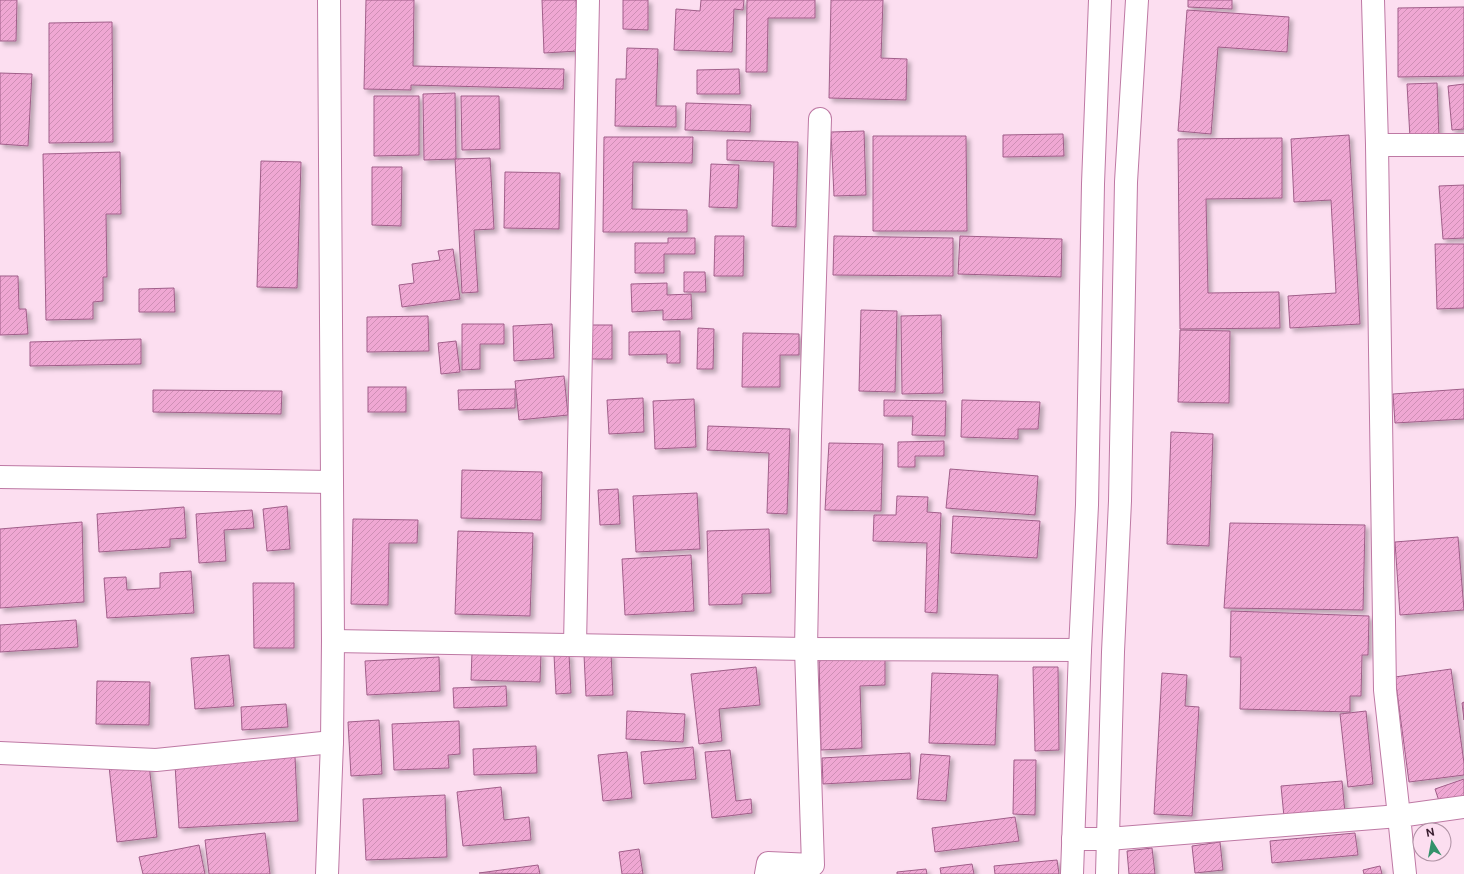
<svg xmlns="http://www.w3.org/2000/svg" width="1464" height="874" viewBox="0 0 1464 874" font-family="'Public Sans',sans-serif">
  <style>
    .building { fill: url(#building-hatch); stroke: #a05e89; filter: url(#shadow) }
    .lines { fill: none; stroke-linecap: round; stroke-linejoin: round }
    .minor-casing { stroke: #be79a4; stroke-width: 24 }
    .minor { stroke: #fff; stroke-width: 22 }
  </style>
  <defs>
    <pattern id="building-hatch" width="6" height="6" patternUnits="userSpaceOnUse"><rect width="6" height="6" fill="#efa7d3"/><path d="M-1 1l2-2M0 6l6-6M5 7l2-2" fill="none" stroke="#ce8fb5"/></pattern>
    <filter id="shadow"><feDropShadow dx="3.5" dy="3.5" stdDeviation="2" flood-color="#0004"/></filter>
  </defs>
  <rect width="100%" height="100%" fill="#fcdef0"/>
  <g class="building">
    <polygon points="0,0 17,0 16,41 0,41"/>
    <polygon points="366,0 414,0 413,66 564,69 563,89 411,85 411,90 364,89"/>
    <polygon points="542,0 576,0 578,51 544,53"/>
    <polygon points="623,0 648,0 648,30 623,29"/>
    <polygon points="701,0 744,0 743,10 734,9 732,52 674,50 676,9 700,11"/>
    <polygon points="747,0 815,0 815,18 768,18 767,72 746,72"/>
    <polygon points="831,0 883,0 881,58 907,59 906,100 829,98"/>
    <polygon points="1188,0 1232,0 1232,9 1188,7"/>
    <polygon points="1464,7 1464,76 1398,77 1398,8"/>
    <polygon points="1187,10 1289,17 1287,52 1218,47 1211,134 1178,131"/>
    <polygon points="112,22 113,142 49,143 49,23"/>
    <polygon points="627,48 658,49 656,106 676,106 676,127 615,126 616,79 626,79"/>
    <polygon points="739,69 740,94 697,94 697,70"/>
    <polygon points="0,73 32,74 28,146 0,144"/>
    <polygon points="1437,83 1439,137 1410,138 1407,84"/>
    <polygon points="1464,84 1464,129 1452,130 1448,86"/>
    <polygon points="455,93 456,159 424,160 423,94"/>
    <polygon points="374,96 419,96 419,155 374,156"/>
    <polygon points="461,96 499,96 500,149 462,150"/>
    <polygon points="686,103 751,105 750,132 685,130"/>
    <polygon points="864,131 866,195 834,196 831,132"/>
    <polygon points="1063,134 1064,156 1003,157 1003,135"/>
    <polygon points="1349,135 1360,324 1290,328 1288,296 1336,293 1331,200 1294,202 1291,139"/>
    <polygon points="873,136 966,136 967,231 873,231"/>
    <polygon points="604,137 693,137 692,163 633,162 632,209 687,210 687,232 603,232"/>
    <polygon points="1282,138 1282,198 1206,199 1208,293 1279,292 1280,328 1180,329 1178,139"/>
    <polygon points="727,140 798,142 796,227 772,226 774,162 727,160"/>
    <polygon points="120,152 121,214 106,214 107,277 103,277 103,301 93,302 93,319 46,320 43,154"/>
    <polygon points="490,158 494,229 474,230 478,292 462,293 455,159"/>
    <polygon points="261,161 301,162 297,288 257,287"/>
    <polygon points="711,164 739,165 737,208 709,207"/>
    <polygon points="372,167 402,167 401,226 372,225"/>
    <polygon points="505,172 560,173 559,229 504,228"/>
    <polygon points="1464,185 1464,238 1443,239 1439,186"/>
    <polygon points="715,236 744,236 743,276 714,276"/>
    <polygon points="834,236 953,238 953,276 833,275"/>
    <polygon points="960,236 1062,239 1061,277 958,274"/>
    <polygon points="668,238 695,238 695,254 664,254 664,273 635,273 635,243 668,243"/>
    <polygon points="1435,244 1464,244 1464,308 1437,309"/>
    <polygon points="453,249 460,299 402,307 399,285 414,283 412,264 440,260 438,251"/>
    <polygon points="684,272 705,272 706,292 684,292"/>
    <polygon points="0,276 18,276 19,309 26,309 28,334 0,335"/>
    <polygon points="667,283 667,295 691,294 692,319 663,320 663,310 632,312 631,284"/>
    <polygon points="174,288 175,312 139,312 139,289"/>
    <polygon points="861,310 897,311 895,392 859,391"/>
    <polygon points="941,315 943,393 902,394 901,316"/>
    <polygon points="428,316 429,351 367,352 367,317"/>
    <polygon points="462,324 504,324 504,344 480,344 480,369 462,370"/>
    <polygon points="552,324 554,358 514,361 513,326"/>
    <rect x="591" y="325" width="21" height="34"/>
    <polygon points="698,328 714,329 713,369 697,369"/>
    <polygon points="1180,330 1230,331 1229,403 1178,402"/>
    <polygon points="680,331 680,363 667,363 667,354 629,355 629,332"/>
    <polygon points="743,333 799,334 799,355 780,355 780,387 742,387"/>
    <polygon points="141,339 141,364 30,366 30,342"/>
    <polygon points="456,341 460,372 441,374 438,343"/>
    <polygon points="564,376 568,415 519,420 515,381"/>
    <rect x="368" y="387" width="38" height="25"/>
    <polygon points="515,389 515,408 459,410 458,390"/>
    <polygon points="1464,389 1464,419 1395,423 1393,394"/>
    <polygon points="153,390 282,391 281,414 153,412"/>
    <polygon points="643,398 644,432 609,434 607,400"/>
    <polygon points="694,399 696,447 655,449 653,401"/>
    <polygon points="884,400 946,401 945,436 912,435 913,416 884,416"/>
    <polygon points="962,400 1040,402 1038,429 1018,429 1018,439 961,437"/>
    <polygon points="708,426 790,429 787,514 767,513 769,453 707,450"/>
    <polygon points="1171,432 1213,434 1209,546 1167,544"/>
    <polygon points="944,441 944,456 915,456 915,467 898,467 898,442"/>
    <polygon points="829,443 883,444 881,511 825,510"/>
    <polygon points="950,469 1038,476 1035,515 946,508"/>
    <polygon points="462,470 542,472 541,520 461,518"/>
    <polygon points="618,489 620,524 600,525 598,490"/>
    <polygon points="697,493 700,549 636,552 633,496"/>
    <polygon points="897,496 928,497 927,512 941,513 937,613 925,612 927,543 873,541 874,515 896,515"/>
    <polygon points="287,506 290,549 267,551 263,509"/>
    <polygon points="184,507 186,538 170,539 170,547 99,552 97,514"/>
    <polygon points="252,510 254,528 224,530 226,561 199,563 196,514"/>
    <polygon points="953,516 1040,521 1037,558 951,553"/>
    <polygon points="353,519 418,520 417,543 389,543 388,605 351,604"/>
    <polygon points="82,522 84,602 0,608 0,529"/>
    <polygon points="1230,523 1365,525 1363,610 1224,608"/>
    <polygon points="769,529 771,593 742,594 742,604 709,605 707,531"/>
    <polygon points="458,531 533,533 530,616 455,614"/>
    <polygon points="1458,537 1464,610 1400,615 1395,542"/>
    <polygon points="691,555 694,611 625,615 622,559"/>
    <polygon points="191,571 194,613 107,618 104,578 126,577 127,590 160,588 160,573"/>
    <polygon points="253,583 294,583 294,648 254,648"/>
    <polygon points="1231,611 1369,616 1368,655 1362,655 1361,696 1350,696 1350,712 1240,709 1241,657 1230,657"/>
    <polygon points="76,620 78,647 0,652 0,625"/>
    <polygon points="472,652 541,653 540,682 471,680"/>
    <polygon points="611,653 613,695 586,696 584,655"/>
    <polygon points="569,654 571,693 556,694 554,655"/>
    <polygon points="229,655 234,706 195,709 191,658"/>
    <polygon points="885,656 885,685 860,686 862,748 821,750 819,658"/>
    <polygon points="439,657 440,691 367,695 365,661"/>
    <polygon points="756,667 760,705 719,709 722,741 699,744 691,674"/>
    <polygon points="1033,667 1058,667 1059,750 1035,751"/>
    <polygon points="1451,669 1464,763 1464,775 1409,782 1395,677"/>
    <polygon points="932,673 998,675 995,745 929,743"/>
    <polygon points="1162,673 1187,675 1185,706 1199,707 1192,816 1154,814"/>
    <polygon points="97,681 150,682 149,725 96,724"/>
    <polygon points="506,686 507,706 454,708 453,688"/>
    <polygon points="1464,702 1464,720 1462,703"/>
    <polygon points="286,704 288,727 242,730 241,707"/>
    <polygon points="627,711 685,714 683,742 626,739"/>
    <polygon points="1366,711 1373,784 1348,787 1340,714"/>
    <polygon points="379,720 382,774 351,776 348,722"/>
    <polygon points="459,721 460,754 448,755 449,768 394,770 392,724"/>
    <polygon points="536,746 537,773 474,775 473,749"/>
    <polygon points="693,747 696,779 644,784 641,752"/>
    <polygon points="730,750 736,801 751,799 752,813 712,818 705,752"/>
    <polygon points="627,752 632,798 603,801 598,755"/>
    <polygon points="910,753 911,779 823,784 822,758"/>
    <polygon points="921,754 950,756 946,801 917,799"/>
    <polygon points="295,757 298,821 179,828 175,765"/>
    <polygon points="1014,760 1036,760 1035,815 1013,814"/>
    <polygon points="149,764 157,837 117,842 109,766"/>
    <polygon points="1464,779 1464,799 1441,807 1435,789"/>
    <polygon points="1342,781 1345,813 1284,817 1281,786"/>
    <polygon points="501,787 504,820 529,817 531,840 463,846 457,792"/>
    <polygon points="445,795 447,857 366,860 363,799"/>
    <polygon points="1015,817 1019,841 935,852 932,828"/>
    <polygon points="265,833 270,874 209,874 205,840"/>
    <polygon points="1355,833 1358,855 1272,863 1270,841"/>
    <polygon points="1220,842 1223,870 1195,873 1192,846"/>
    <polygon points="199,845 205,874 143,874 139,857"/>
    <polygon points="1152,848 1155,874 1129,874 1127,851"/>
    <polygon points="639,849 643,874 622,874 619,852"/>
    <polygon points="1057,860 1059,874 995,874 994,866"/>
    <polygon points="972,864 974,874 941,874 940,868"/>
    <polygon points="538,865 540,874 479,873"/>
    <polygon points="1380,866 1382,874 1364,874 1363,870"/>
    <polygon points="926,869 927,874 897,874 897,872"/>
  </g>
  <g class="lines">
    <g class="minor-casing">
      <g id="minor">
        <polyline points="1373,0 1377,145 1464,145"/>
        <polyline points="0,477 332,482"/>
        <polyline points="333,641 806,649 1080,650"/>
        <polyline points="575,645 588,0"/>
        <polyline points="0,753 156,760 332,742"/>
        <polyline points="1073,839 1108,839 1399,816 1385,690 1377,145"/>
        <polyline points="327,874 332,742 333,641 329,0"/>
        <polyline points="766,874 768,863 813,865 806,649 810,436 820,119"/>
        <polyline points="1072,874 1080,650 1087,505 1093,184 1100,0"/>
        <polyline points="1107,874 1113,652 1120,501 1126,182 1137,0"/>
        <polyline points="1405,874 1399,816 1464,807"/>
      </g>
    </g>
    <use href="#minor" class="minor"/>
  </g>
  <g transform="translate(1432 842) rotate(349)"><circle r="19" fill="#fcdef0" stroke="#ae91a3"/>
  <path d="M0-3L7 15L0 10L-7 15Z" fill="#329169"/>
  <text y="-6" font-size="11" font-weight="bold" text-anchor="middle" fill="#391d2f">N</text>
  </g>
</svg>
